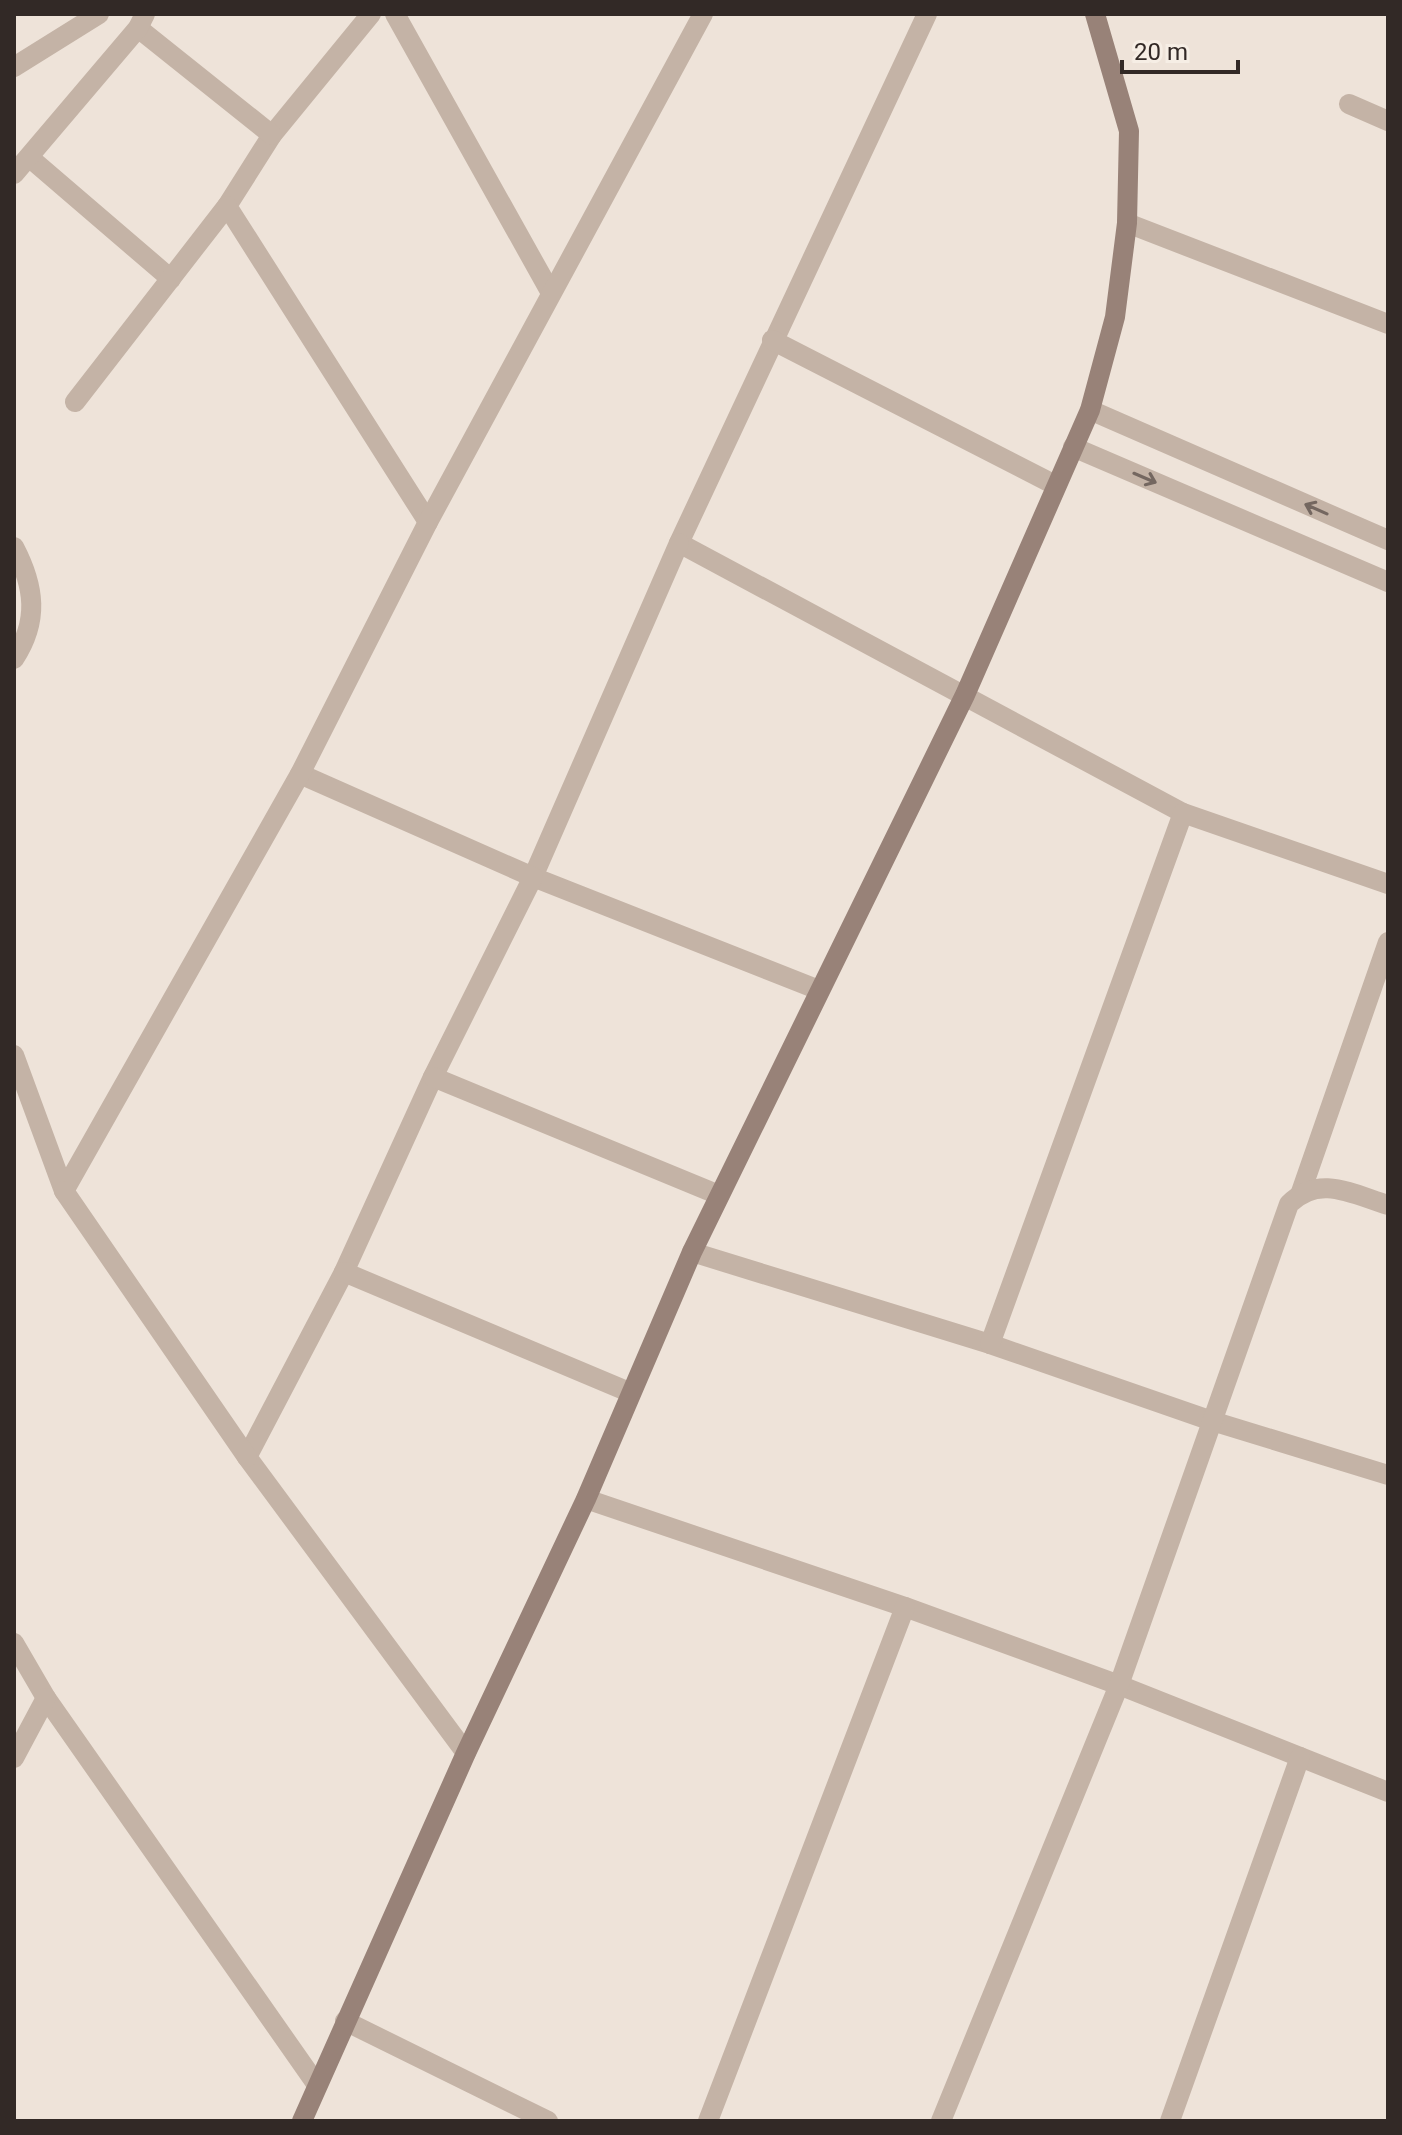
<svg xmlns="http://www.w3.org/2000/svg" width="1402" height="2135" viewBox="0 0 1402 2135" font-family="Roboto,sans-serif">
  <style>
    .lines { fill: none; stroke-linecap: round; stroke-linejoin: round }
    .street { stroke: #c4b3a6; stroke-width: 20 }
    .secondary { stroke: #988278; stroke-width: 20 }
    .oneway { stroke: #746760 }
  </style>
  <rect width="100%" height="100%" fill="#eee3d9"/>
  <g class="lines">
    <g class="street">
      <polyline points="371,14 272,135 227,206 428,522"/>
      <polyline points="395,14 551,293"/>
      <polyline points="927,14 679,543 1183,813"/>
      <polyline points="138,28 272,135"/>
      <polyline points="14,67 99,14"/>
      <polyline points="1349,104 1388,121"/>
      <polyline points="30,158 171,279"/>
      <polyline points="14,174 138,28 145,14"/>
      <polyline points="1127,223 1388,324"/>
      <polyline points="772,340 1055,485"/>
      <polyline points="75,402 227,206"/>
      <polyline points="1090,410 1388,540"/>
      <polyline points="1073,447 1388,582"/>
      <polyline points="679,543 533,877 819,990"/>
      <path d="M14,547c21,40 25,74 0,112"/>
      <polyline points="300,774 533,877 433,1077 344,1272 247,1457 466,1753"/>
      <polyline points="14,1055 64,1191 300,774 428,522 703,14"/>
      <polyline points="433,1077 719,1195"/>
      <polyline points="64,1191 247,1457"/>
      <polyline points="1301,1192 1388,942"/>
      <polyline points="692,1252 990,1344 1212,1421 1388,1475"/>
      <polyline points="344,1272 629,1392"/>
      <polyline points="990,1344 1183,813 1388,884"/>
      <polyline points="586,1499 905,1607 1119,1685 1388,1792"/>
      <polyline points="14,1643 46,1698 317,2085"/>
      <polyline points="14,1758 46,1698"/>
      <polyline points="345,2021 548,2121"/>
      <polyline points="708,2121 905,1607"/>
      <path d="M941,2121l178,-436 170,-481c30,-30 63,-10 99,1"/>
      <polyline points="1170,2121 1300,1757"/>
    </g>
    <polyline class="secondary" points="302,2121 466,1753 586,1499 692,1252 965,695 1090,410 1115,317 1127,223 1129,131 1095,14"/>
  </g>
  <defs><path id="oneway-shaft" d="M-6 0H5M1.5-3L5.5 0L1.5 3" fill="none" stroke-width="1.6" stroke-linecap="round" stroke-linejoin="round" transform="scale(2)"/></defs>
  <g class="oneway">
    <use href="#oneway-shaft" transform="translate(1145 478) rotate(23)"/>
    <use href="#oneway-shaft" transform="translate(1316 509) rotate(-156)"/>
  </g>
  <rect width="1402" height="2135" fill="none" stroke="#322926" stroke-width="32"/>
  <path d="M1122 60v12h116v-12" fill="none" stroke="#322926" stroke-width="4"/>
  <text x="1134" y="60" font-size="24" fill="#322926" stroke="#f6eee5" stroke-width="6" paint-order="stroke">20 m</text>
</svg>
